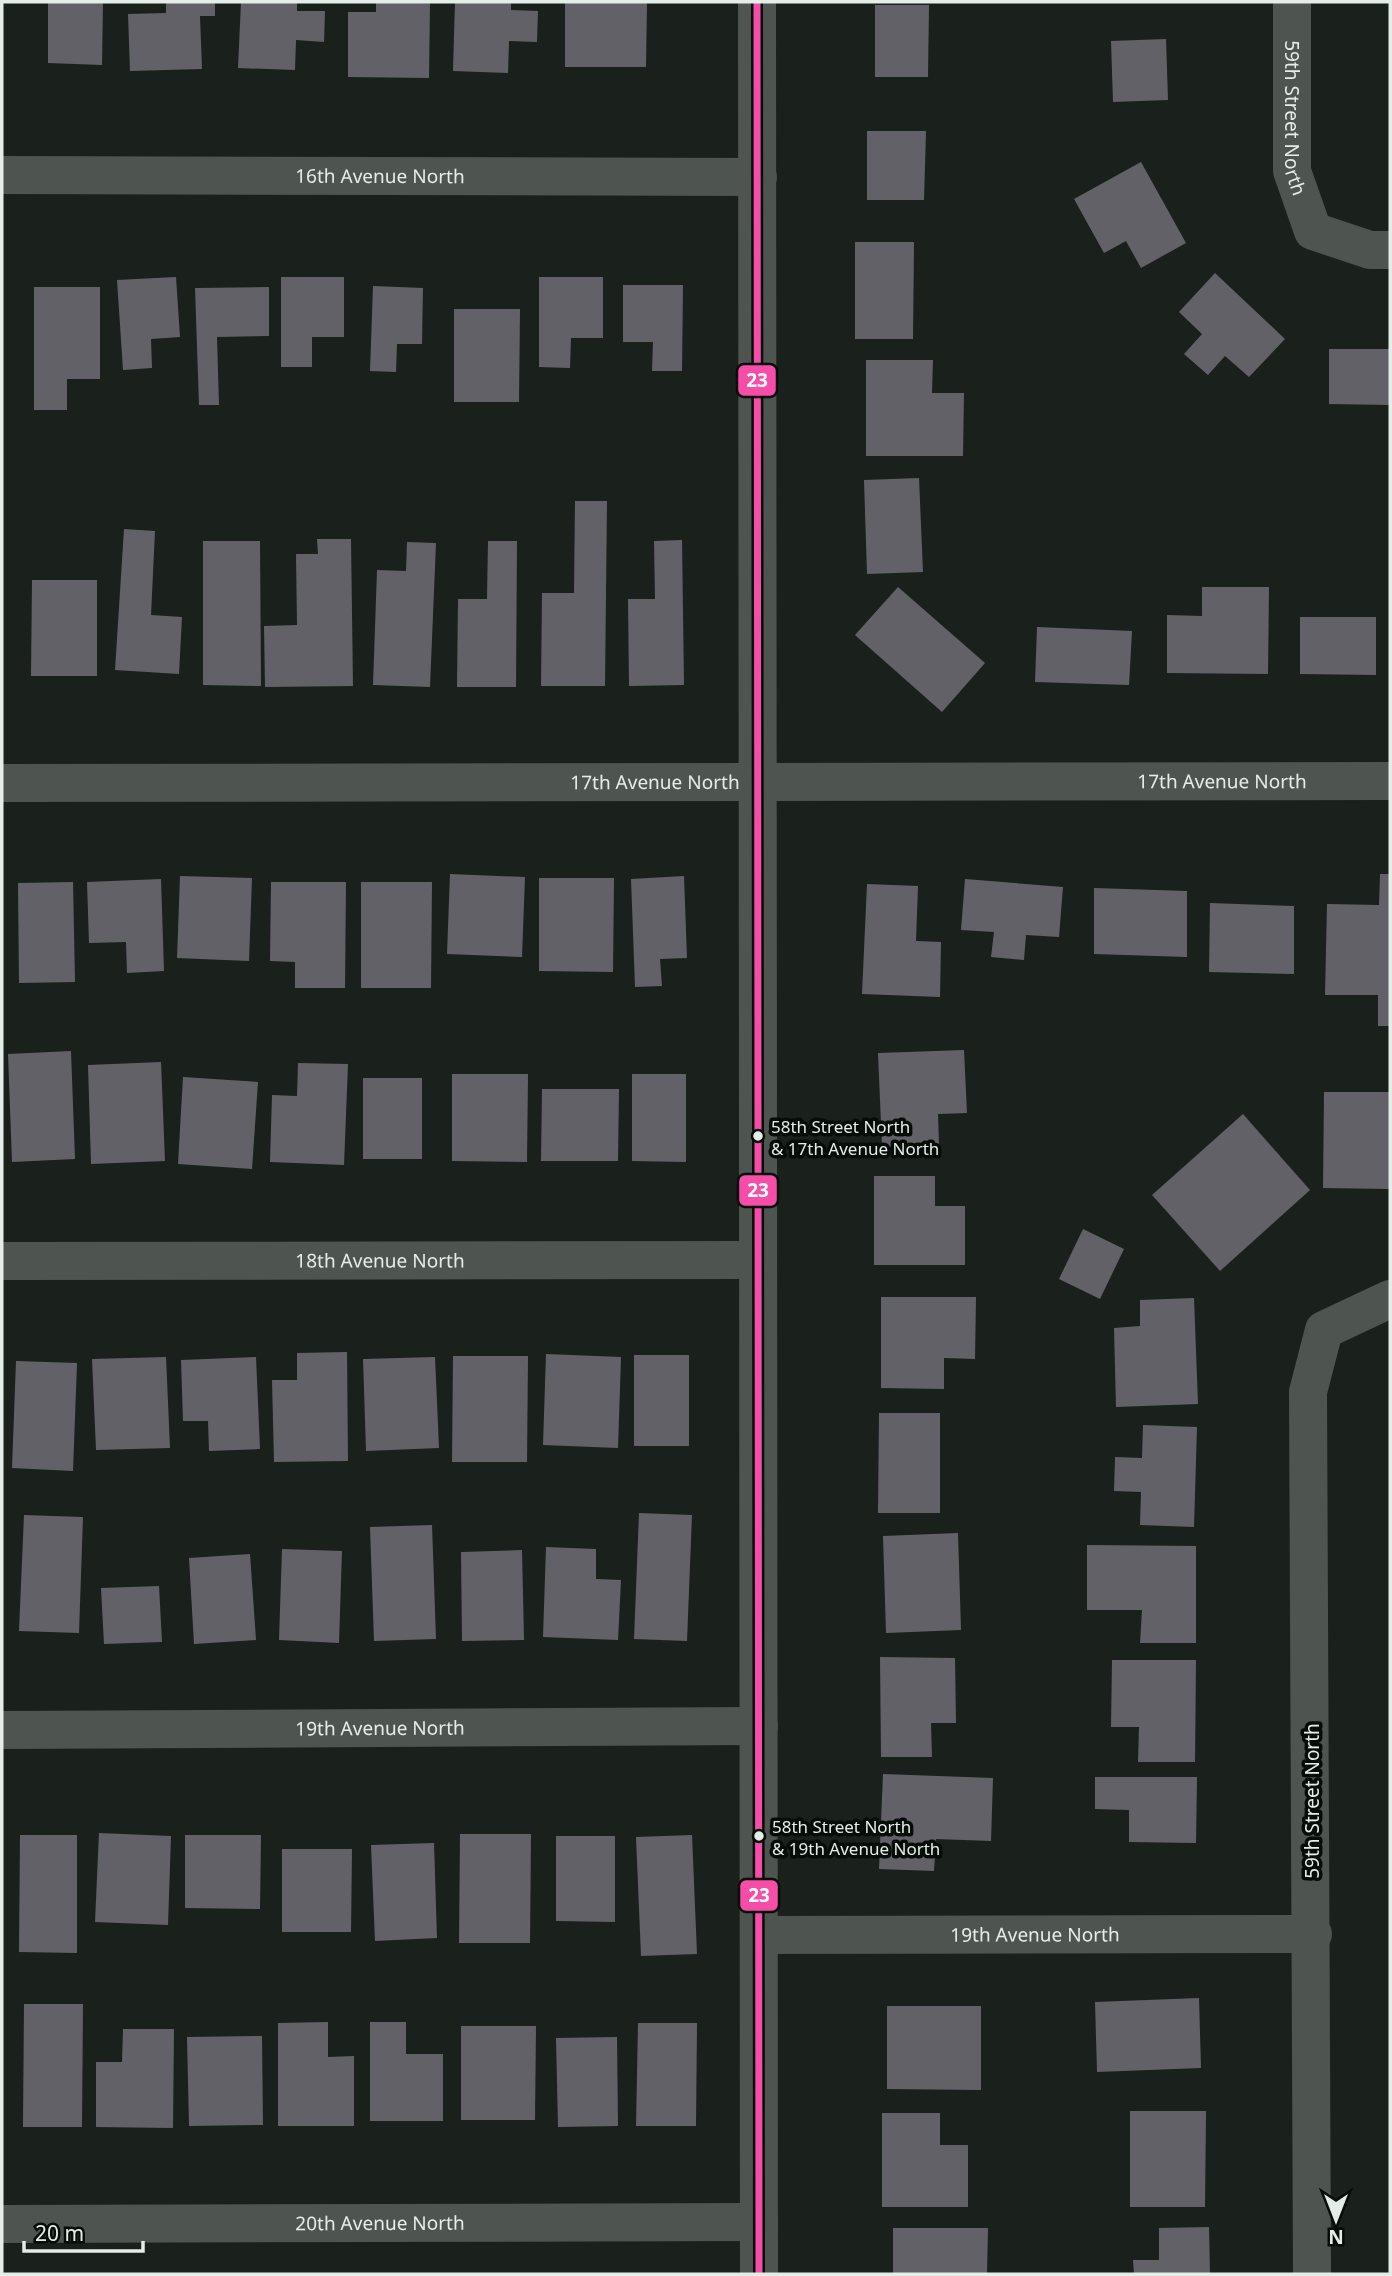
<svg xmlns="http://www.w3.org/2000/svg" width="1392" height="2276" viewBox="0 0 1392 2276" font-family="'Noto Sans',sans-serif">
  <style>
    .building { fill: #636168 }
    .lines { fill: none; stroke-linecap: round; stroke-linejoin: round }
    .minor { stroke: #4e5551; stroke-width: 38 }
    .tertiary { stroke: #4e5551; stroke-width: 38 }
    .bus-1-casing { stroke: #060c08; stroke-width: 12 }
    .bus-1 { stroke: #f54da8; stroke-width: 7 }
    .bus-dot { fill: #e4ede7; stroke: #060c08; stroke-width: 2.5 }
    .labels { text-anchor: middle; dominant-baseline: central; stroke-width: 7; stroke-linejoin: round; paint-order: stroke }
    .bus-label { font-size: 17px; fill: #e4ede7; stroke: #060c08; text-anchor: start }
    .street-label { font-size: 19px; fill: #e4ede7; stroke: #060c08 }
    .line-badge { stroke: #060c08; stroke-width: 2.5 }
    .badge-label { font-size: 19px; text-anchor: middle; font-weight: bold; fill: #fff }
  </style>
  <rect width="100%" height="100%" fill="#1a211d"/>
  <g class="building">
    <polygon points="48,2 103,2 102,65 48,63"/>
    <polygon points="166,2 215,2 215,16 200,16 202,69 130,71 128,14 166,13"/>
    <polygon points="241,2 297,2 297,11 325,11 324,42 296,40 295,70 238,68"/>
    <polygon points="376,2 430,2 429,78 348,77 348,12 376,12"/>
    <polygon points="455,2 511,2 511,10 538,11 537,42 509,41 508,73 453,71"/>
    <polygon points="565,2 647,2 646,67 565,67"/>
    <polygon points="875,5 929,5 928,77 875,77"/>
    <polygon points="1166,39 1168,100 1113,102 1111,41"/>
    <polygon points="867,131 926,131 924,200 867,200"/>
    <polygon points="1141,162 1186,243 1141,268 1126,241 1104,253 1074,199"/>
    <polygon points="855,242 914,242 913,339 855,339"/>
    <polygon points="1215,273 1285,339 1249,377 1225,356 1208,375 1184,354 1202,334 1179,312"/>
    <polygon points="176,277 180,337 151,339 152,368 123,370 117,280"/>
    <polygon points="281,277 344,277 344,337 312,337 312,367 281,367"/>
    <polygon points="539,277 603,277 603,338 571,338 570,368 539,367"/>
    <polygon points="623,285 683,285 682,371 652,371 653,342 623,342"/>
    <polygon points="373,286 423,288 422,344 397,344 396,372 370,371"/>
    <polygon points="34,287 100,287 100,379 67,379 67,410 34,410"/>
    <polygon points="269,287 269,336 217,337 219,405 199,405 195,288"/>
    <polygon points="454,309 520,309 519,402 454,402"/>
    <polygon points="1329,349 1390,349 1390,405 1329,404"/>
    <polygon points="866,360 933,360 932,393 964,393 963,456 866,456"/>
    <polygon points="919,478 923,572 867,574 864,480"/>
    <polygon points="575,501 607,501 605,686 541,686 542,593 574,593"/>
    <polygon points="124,529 155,531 151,615 182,617 179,674 115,670"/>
    <polygon points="317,539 351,539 353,686 265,687 264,626 297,625 296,554 318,554"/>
    <polygon points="682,540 684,685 629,686 628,599 655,599 654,541"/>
    <polygon points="203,541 260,541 261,686 203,685"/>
    <polygon points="488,541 517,541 516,687 457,687 458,599 487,599"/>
    <polygon points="407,542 436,543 430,687 373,685 377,570 406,571"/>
    <polygon points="32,580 97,580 97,676 31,676"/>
    <polygon points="898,587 985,663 942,712 855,635"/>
    <polygon points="1202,587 1269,587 1268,674 1167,673 1167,615 1202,616"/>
    <polygon points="1300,617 1376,617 1376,675 1300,674"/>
    <polygon points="1037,627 1132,631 1129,685 1035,682"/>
    <polygon points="450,874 525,877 522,957 447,954"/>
    <polygon points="1380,874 1390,874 1390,1026 1378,1026 1378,995 1325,995 1327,904 1379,905"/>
    <polygon points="180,876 252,878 249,961 177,958"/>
    <polygon points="684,876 687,958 660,959 662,986 635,987 631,879"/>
    <polygon points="539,878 614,878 613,972 539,971"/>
    <polygon points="161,879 164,971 127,973 126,942 89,943 87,882"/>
    <polygon points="965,879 1063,887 1059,937 1026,935 1024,960 991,957 994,932 961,930"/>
    <polygon points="73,882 75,982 19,983 18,883"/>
    <polygon points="271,882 346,882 345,988 295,988 295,962 270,961"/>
    <polygon points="361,882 432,882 431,988 361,988"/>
    <polygon points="867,884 918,886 916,941 941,942 940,997 862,994"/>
    <polygon points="1094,888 1187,891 1187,957 1094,954"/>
    <polygon points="1210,903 1294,906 1294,974 1209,972"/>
    <polygon points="964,1050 967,1113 938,1114 939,1145 882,1147 878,1053"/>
    <polygon points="71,1051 75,1159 12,1162 8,1054"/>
    <polygon points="161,1062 165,1161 91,1164 88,1065"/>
    <polygon points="298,1063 348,1064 344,1165 270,1162 272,1095 297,1096"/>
    <polygon points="452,1074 528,1074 527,1162 452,1161"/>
    <polygon points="632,1074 686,1074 686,1162 632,1161"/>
    <polygon points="183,1077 258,1082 252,1169 178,1164"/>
    <rect x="363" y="1078" width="59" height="81"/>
    <polygon points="542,1089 619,1089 618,1161 541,1161"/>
    <polygon points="1324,1092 1390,1092 1390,1189 1323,1188"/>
    <polygon points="1243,1114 1310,1190 1220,1271 1152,1195"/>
    <polygon points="874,1176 935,1176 935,1206 965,1206 965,1265 874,1265"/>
    <polygon points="1083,1229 1124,1249 1100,1299 1059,1279"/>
    <polygon points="881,1297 976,1297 975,1359 944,1358 944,1389 881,1388"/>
    <polygon points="1194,1298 1198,1404 1116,1407 1114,1328 1140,1326 1140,1300"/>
    <polygon points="347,1352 348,1461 274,1462 272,1380 297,1380 297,1353"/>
    <polygon points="546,1354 621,1357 618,1448 543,1445"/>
    <rect x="634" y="1355" width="55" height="91"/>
    <polygon points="453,1356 528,1356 527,1462 452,1462"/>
    <polygon points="166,1357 170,1448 96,1450 92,1359"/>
    <polygon points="256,1357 260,1449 209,1451 208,1421 183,1421 181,1360"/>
    <polygon points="435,1357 439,1448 366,1451 363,1359"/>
    <polygon points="16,1361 77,1363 73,1471 12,1468"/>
    <polygon points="879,1413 940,1413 940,1513 878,1513"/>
    <polygon points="1143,1425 1197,1427 1194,1527 1140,1525 1141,1492 1114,1491 1115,1457 1142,1458"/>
    <polygon points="639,1513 692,1515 687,1641 634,1639"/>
    <polygon points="24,1515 83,1517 79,1633 19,1631"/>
    <polygon points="432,1525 436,1639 374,1641 370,1527"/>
    <polygon points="958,1533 961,1630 886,1633 883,1536"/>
    <polygon points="1087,1545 1196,1546 1196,1643 1140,1643 1142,1610 1087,1610"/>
    <polygon points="546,1547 596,1549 596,1579 621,1580 618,1640 543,1637"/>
    <polygon points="282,1549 342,1551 339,1643 279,1640"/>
    <polygon points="522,1550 524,1640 462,1641 461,1552"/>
    <polygon points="250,1554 256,1640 194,1644 189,1558"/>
    <polygon points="159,1586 162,1642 104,1644 101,1588"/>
    <polygon points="880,1657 955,1658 956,1723 931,1723 932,1757 881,1757"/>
    <polygon points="1112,1660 1196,1660 1195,1762 1138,1762 1139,1727 1111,1727"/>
    <polygon points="883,1774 993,1778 991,1841 936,1839 934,1871 879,1869"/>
    <polygon points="1095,1777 1197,1777 1196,1843 1129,1842 1129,1810 1095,1809"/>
    <polygon points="99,1833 171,1836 168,1925 95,1922"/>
    <polygon points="460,1834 531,1834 530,1943 459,1943"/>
    <polygon points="20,1835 77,1835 77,1953 19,1952"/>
    <polygon points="185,1835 261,1835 260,1909 185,1908"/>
    <polygon points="692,1835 697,1954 641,1956 636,1837"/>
    <polygon points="556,1836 615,1836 615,1922 556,1921"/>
    <polygon points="434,1843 437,1938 375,1941 371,1845"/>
    <polygon points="282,1849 352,1849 351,1932 282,1932"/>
    <polygon points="1199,1998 1201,2068 1097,2072 1095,2002"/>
    <polygon points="24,2004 83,2004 82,2127 23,2127"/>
    <polygon points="887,2006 981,2006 981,2090 887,2089"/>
    <polygon points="328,2022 328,2057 354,2056 354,2126 278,2126 278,2023"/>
    <polygon points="370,2022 406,2022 406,2054 443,2054 443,2121 370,2121"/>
    <polygon points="638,2023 697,2023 696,2126 636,2126"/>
    <polygon points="461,2026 536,2026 535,2120 461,2120"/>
    <polygon points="123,2029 174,2029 173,2128 96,2127 96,2062 122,2062"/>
    <polygon points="262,2036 263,2125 189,2126 187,2037"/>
    <polygon points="617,2037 618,2126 558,2127 556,2038"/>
    <polygon points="1130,2111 1206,2111 1205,2207 1130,2207"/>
    <polygon points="882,2113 940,2113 940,2145 968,2145 968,2207 882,2207"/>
    <polygon points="1209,2227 1210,2274 1134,2274 1133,2260 1159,2260 1159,2228"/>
    <polygon points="893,2228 988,2228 987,2274 893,2274"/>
  </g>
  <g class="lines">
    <g class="minor">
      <path id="s1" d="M1292,2v169l21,60 57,19h20"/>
      <path id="s2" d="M2,175l756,2"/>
      <path id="s3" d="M2,783l1388,-2"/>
      <path id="s4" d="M2,1261l756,-1"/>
      <path id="s5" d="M2,1730l757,-4"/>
      <path id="s6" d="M759,1935l554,-1"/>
      <path id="s7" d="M2,2224l757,-2"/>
      <polyline points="1312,2274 1308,1392 1324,1330 1390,1299"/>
    </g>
    <polyline class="tertiary" points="757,2 759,2274"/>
    <g class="bus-1-casing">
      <polyline id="bus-1" points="757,2 759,2274"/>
    </g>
    <use href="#bus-1" class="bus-1"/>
  </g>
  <g class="bus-dot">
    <circle cx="758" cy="1136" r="6"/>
    <circle cx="759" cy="1836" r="6"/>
  </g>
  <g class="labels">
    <g class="bus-label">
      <text x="771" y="1126">58th Street North<tspan x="771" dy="22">&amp; 17th Avenue North</tspan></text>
      <text x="772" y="1826">58th Street North<tspan x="772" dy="22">&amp; 19th Avenue North</tspan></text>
    </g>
    <g class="street-label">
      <text stroke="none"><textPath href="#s1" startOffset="116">59th Street North</textPath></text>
      <text stroke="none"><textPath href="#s2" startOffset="378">16th Avenue North</textPath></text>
      <text stroke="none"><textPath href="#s3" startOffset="1220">17th Avenue North</textPath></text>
      <text stroke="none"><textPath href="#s3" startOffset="653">17th Avenue North</textPath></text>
      <text stroke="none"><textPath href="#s4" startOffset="378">18th Avenue North</textPath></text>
      <text stroke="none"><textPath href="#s5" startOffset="378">19th Avenue North</textPath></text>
      <text transform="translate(1312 1801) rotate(-90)">59th Street North</text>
      <text stroke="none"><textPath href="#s6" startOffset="276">19th Avenue North</textPath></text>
      <text stroke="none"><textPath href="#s7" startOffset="378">20th Avenue North</textPath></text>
    </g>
  </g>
  <g class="line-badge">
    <rect x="737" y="364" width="40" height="33" rx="7" fill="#f54da8"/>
    <rect x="738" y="1174" width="40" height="33" rx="7" fill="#f54da8"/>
    <rect x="739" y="1879" width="40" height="33" rx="7" fill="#f54da8"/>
  </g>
  <g class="badge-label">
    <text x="757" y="387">23</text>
    <text x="758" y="1197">23</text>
    <text x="759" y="1902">23</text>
  </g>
  <rect width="1392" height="2276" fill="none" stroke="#e4ede7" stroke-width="7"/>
  <g transform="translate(1336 2220) rotate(180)" stroke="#060c08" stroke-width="5" paint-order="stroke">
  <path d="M0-5L12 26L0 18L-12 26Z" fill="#e4ede7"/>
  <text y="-10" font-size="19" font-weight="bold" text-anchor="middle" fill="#e4ede7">N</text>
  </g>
  <path d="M24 2241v10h119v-10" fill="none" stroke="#e4ede7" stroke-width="3.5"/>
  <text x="35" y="2241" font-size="21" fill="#e4ede7" stroke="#060c08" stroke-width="5" paint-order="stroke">20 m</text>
</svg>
